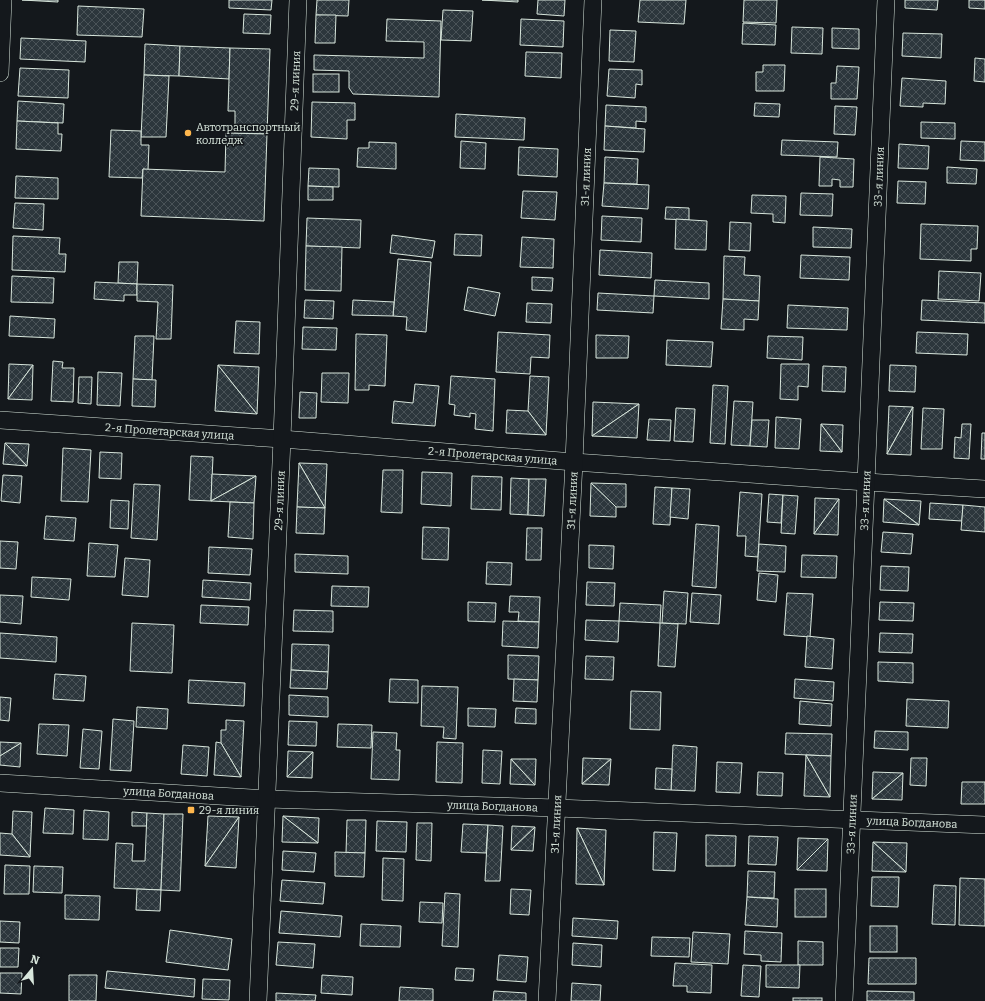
<svg xmlns="http://www.w3.org/2000/svg" width="985" height="1001" viewBox="0 0 985 1001" font-family="Bitter,serif">
  <style>
    .building { fill: url(#building-cross-hatch); stroke: #d8e6dc }
    .lines { fill: none; stroke-linecap: round; stroke-linejoin: round }
    .street-casing { stroke: #d8e6dc; stroke-width: 18 }
    .street { stroke: #14181c; stroke-width: 17 }
    .poi-dot { fill: #ffb74d; stroke: #14181c; stroke-width: 1.5 }
    .labels { text-anchor: middle; dominant-baseline: central; stroke-width: 3; stroke-linejoin: round; paint-order: stroke }
    .street-label { font-size: 11px; fill: #d8e6dc; stroke: #14181c }
    .poi-label { font-size: 11px; fill: #d8e6dc; stroke: #14181c; text-anchor: start }
  </style>
  <defs>
    <pattern id="building-cross-hatch" width="8" height="8" patternUnits="userSpaceOnUse"><rect width="8" height="8" fill="#2c363c"/><path d="M0 0l8 8M0 8l8-8" fill="none" stroke="#4a5358"/></pattern>
  </defs>
  <rect width="100%" height="100%" fill="#14181c"/>
  <g class="building">
    <polygon points="22,0 58,0 58,2"/>
    <polygon points="229,0 272,0 271,10 229,8"/>
    <polygon points="317,0 349,0 348,16 316,15"/>
    <polygon points="482,0 518,0 518,2"/>
    <polygon points="538,0 565,0 564,16 537,14"/>
    <polygon points="640,0 686,0 684,24 638,22"/>
    <polygon points="744,0 777,0 776,23 743,22"/>
    <polygon points="905,0 938,0 937,10 905,8"/>
    <polygon points="969,0 985,0 985,9 969,8"/>
    <polygon points="78,6 144,9 142,37 77,35"/>
    <polygon points="443,10 473,11 471,41 441,40"/>
    <polygon points="244,14 271,15 270,34 243,33"/>
    <polygon points="316,15 336,15 335,43 315,43"/>
    <polygon points="387,19 441,21 439,97 353,94 349,88 349,71 314,70 314,55 424,58 424,42 386,41"/>
    <polygon points="521,19 564,21 563,47 520,45"/>
    <polygon points="743,23 776,25 775,45 742,44"/>
    <polygon points="792,27 823,28 822,54 791,53"/>
    <polygon points="832,28 859,29 859,49 832,48"/>
    <polygon points="610,30 636,31 634,62 609,61"/>
    <polygon points="903,33 942,34 941,58 902,56"/>
    <polygon points="21,38 86,41 85,62 20,59"/>
    <polygon points="145,44 180,46 179,76 144,75"/>
    <polygon points="180,46 230,48 229,79 179,76"/>
    <polygon points="230,48 270,49 267,134 235,133 235,111 228,111"/>
    <polygon points="526,52 562,53 561,78 525,76"/>
    <polygon points="975,58 985,59 985,82 974,81"/>
    <polygon points="763,65 785,65 784,91 756,91 756,72 763,72"/>
    <polygon points="837,66 859,67 857,99 831,99 831,83 836,83"/>
    <polygon points="20,68 69,70 68,98 18,96"/>
    <polygon points="609,69 642,70 642,85 636,84 635,98 607,96"/>
    <rect x="313" y="74" width="26" height="18"/>
    <polygon points="144,75 169,76 166,137 141,137"/>
    <polygon points="902,78 946,81 945,104 923,103 923,107 900,106"/>
    <polygon points="18,101 64,104 63,123 17,121"/>
    <polygon points="312,102 355,103 355,120 347,120 347,139 311,137"/>
    <polygon points="755,103 780,104 779,117 754,116"/>
    <polygon points="606,105 646,107 646,122 636,121 636,128 605,126"/>
    <polygon points="835,106 857,107 855,135 834,134"/>
    <polygon points="456,114 525,118 524,140 455,137"/>
    <polygon points="17,121 58,123 58,134 62,134 61,151 16,149"/>
    <polygon points="921,122 955,123 955,139 921,138"/>
    <polygon points="605,126 645,129 644,152 604,150"/>
    <polygon points="111,130 141,131 141,145 149,145 148,170 143,169 142,178 109,177"/>
    <polygon points="226,133 267,134 264,221 141,216 143,169 225,172"/>
    <polygon points="782,140 838,142 837,157 781,155"/>
    <polygon points="461,141 486,143 485,169 460,168"/>
    <polygon points="961,141 985,142 985,161 960,160"/>
    <polygon points="369,142 396,143 396,169 357,167 358,148 369,148"/>
    <polygon points="899,144 929,146 928,169 898,168"/>
    <polygon points="519,147 558,149 557,177 518,175"/>
    <polygon points="605,157 638,159 637,184 604,183"/>
    <polygon points="820,157 854,159 853,187 840,187 840,180 832,179 832,186 819,186"/>
    <polygon points="947,167 977,169 976,184 947,183"/>
    <polygon points="309,168 339,169 339,187 308,186"/>
    <polygon points="16,176 58,178 58,199 15,198"/>
    <polygon points="898,181 926,182 925,204 897,203"/>
    <polygon points="604,183 649,185 648,209 602,206"/>
    <polygon points="308,186 333,187 333,200 308,200"/>
    <polygon points="523,191 557,192 555,220 521,218"/>
    <polygon points="801,193 833,194 832,216 800,215"/>
    <polygon points="752,195 786,196 785,223 773,222 773,214 751,213"/>
    <polygon points="15,203 44,204 43,230 13,228"/>
    <polygon points="666,207 689,208 689,220 665,219"/>
    <polygon points="602,216 642,218 641,242 601,240"/>
    <polygon points="307,218 361,220 360,248 306,246"/>
    <polygon points="676,219 707,221 706,250 675,249"/>
    <polygon points="730,222 751,223 750,251 729,250"/>
    <polygon points="921,224 978,226 977,249 971,249 971,261 920,259"/>
    <polygon points="813,227 852,229 851,248 813,247"/>
    <polygon points="455,234 482,235 481,256 454,255"/>
    <polygon points="392,235 435,241 432,258 390,253"/>
    <polygon points="13,236 60,238 59,254 66,254 65,272 12,270"/>
    <polygon points="522,237 554,239 553,268 520,267"/>
    <polygon points="306,246 342,247 341,291 305,290"/>
    <polygon points="600,250 652,253 651,278 599,275"/>
    <polygon points="801,255 850,257 849,280 800,278"/>
    <polygon points="724,256 745,257 744,275 760,276 759,301 723,299"/>
    <polygon points="398,259 431,262 426,332 406,330 407,317 393,316"/>
    <polygon points="119,262 138,262 137,284 118,283"/>
    <polygon points="939,271 981,273 979,301 938,299"/>
    <polygon points="12,276 54,278 53,303 11,302"/>
    <polygon points="532,277 553,278 552,291 532,290"/>
    <polygon points="655,280 709,283 709,299 654,296"/>
    <polygon points="95,282 137,284 137,295 124,295 124,301 94,299"/>
    <polygon points="137,284 173,285 171,339 156,339 158,302 137,301"/>
    <polygon points="468,287 500,293 495,316 464,310"/>
    <polygon points="598,293 654,296 653,313 597,310"/>
    <polygon points="723,299 759,301 758,320 744,319 744,330 721,329"/>
    <polygon points="305,300 334,301 333,319 304,318"/>
    <polygon points="353,300 394,302 393,316 352,315"/>
    <polygon points="922,300 985,303 985,323 921,320"/>
    <polygon points="527,303 552,304 551,323 526,322"/>
    <polygon points="788,305 848,308 847,330 787,328"/>
    <polygon points="10,316 55,319 54,338 9,336"/>
    <polygon points="236,321 260,322 259,354 234,353"/>
    <polygon points="303,327 337,328 336,350 302,349"/>
    <polygon points="498,332 550,335 549,358 531,357 530,374 496,372"/>
    <polygon points="917,332 968,334 967,355 916,353"/>
    <polygon points="356,334 387,335 385,386 369,385 369,390 355,390"/>
    <polygon points="596,335 629,336 628,358 596,358"/>
    <polygon points="135,336 154,336 152,380 133,379"/>
    <polygon points="768,336 803,337 802,360 767,358"/>
    <polygon points="667,340 713,342 711,367 666,365"/>
    <polygon points="53,361 63,362 62,368 74,368 73,402 51,401"/>
    <polygon points="9,364 33,365 8,399"/>
    <polygon points="781,364 809,364 808,387 798,386 798,400 780,399"/>
    <polygon points="33,365 32,400 8,399"/>
    <polygon points="218,365 257,414 215,411"/>
    <polygon points="218,365 259,367 257,414"/>
    <polygon points="890,365 916,366 915,392 889,391"/>
    <polygon points="823,366 846,367 845,392 822,391"/>
    <polygon points="98,372 122,373 120,406 97,405"/>
    <polygon points="322,373 349,373 348,403 321,402"/>
    <polygon points="451,376 495,379 493,431 475,429 476,414 470,413 470,417 454,415 455,405 449,404"/>
    <polygon points="530,376 549,377 546,435 528,411"/>
    <polygon points="79,377 92,377 91,404 78,403"/>
    <polygon points="133,379 156,380 155,407 132,406"/>
    <polygon points="415,384 439,386 435,426 392,423 394,401 413,403"/>
    <polygon points="713,385 728,386 725,444 710,443"/>
    <polygon points="300,392 317,393 316,418 299,418"/>
    <polygon points="734,401 753,402 750,446 731,445"/>
    <polygon points="593,402 639,404 592,436"/>
    <polygon points="639,404 637,438 592,436"/>
    <polygon points="889,406 913,407 887,454"/>
    <polygon points="913,407 911,455 887,454"/>
    <polygon points="676,408 695,409 693,442 674,441"/>
    <polygon points="923,408 944,409 942,449 921,449"/>
    <polygon points="507,410 528,411 546,435 506,433"/>
    <polygon points="776,417 801,419 799,449 775,448"/>
    <polygon points="649,419 671,420 670,441 647,440"/>
    <polygon points="752,420 769,420 767,447 750,446"/>
    <polygon points="821,424 842,452 820,451"/>
    <polygon points="821,424 843,425 842,452"/>
    <polygon points="962,424 971,424 969,459 954,458 955,437 961,438"/>
    <polygon points="982,433 985,433 985,459 981,459"/>
    <polygon points="5,443 29,444 27,466"/>
    <polygon points="5,443 27,466 3,464"/>
    <polygon points="63,448 91,450 88,502 61,501"/>
    <polygon points="100,452 122,453 121,479 99,478"/>
    <polygon points="191,456 213,457 211,501 189,500"/>
    <polygon points="299,463 327,464 325,508"/>
    <polygon points="299,463 325,508 297,507"/>
    <polygon points="383,470 403,470 402,513 381,512"/>
    <polygon points="422,472 452,473 451,506 421,504"/>
    <polygon points="212,474 256,476 211,501"/>
    <polygon points="3,475 22,476 20,503 1,501"/>
    <polygon points="256,476 254,503 211,501"/>
    <polygon points="472,476 502,477 501,510 471,509"/>
    <polygon points="511,478 529,479 528,515 510,514"/>
    <polygon points="529,479 546,479 544,516 528,515"/>
    <polygon points="591,483 626,484 626,507 616,507"/>
    <polygon points="591,483 616,507 616,517 590,516"/>
    <polygon points="134,484 160,485 157,540 131,538"/>
    <polygon points="655,487 672,488 670,525 653,524"/>
    <polygon points="672,488 690,489 688,519 670,517"/>
    <polygon points="740,492 762,494 758,557 745,556 746,536 737,536"/>
    <polygon points="769,494 783,495 781,523 767,522"/>
    <polygon points="783,495 798,496 795,534 781,533"/>
    <polygon points="815,498 839,499 814,534"/>
    <polygon points="839,499 838,535 814,534"/>
    <polygon points="884,499 921,501 919,525"/>
    <polygon points="884,499 919,525 883,522"/>
    <polygon points="111,500 129,501 128,529 110,528"/>
    <polygon points="230,502 254,503 253,539 228,537"/>
    <polygon points="930,503 963,505 962,521 929,519"/>
    <polygon points="963,505 985,507 985,532 961,530"/>
    <polygon points="297,507 325,508 324,534 296,533"/>
    <polygon points="46,516 76,518 74,541 44,539"/>
    <polygon points="696,524 719,526 716,588 692,586"/>
    <polygon points="423,527 449,528 448,560 422,559"/>
    <polygon points="527,528 542,528 541,560 526,560"/>
    <polygon points="883,532 913,534 911,554 881,552"/>
    <polygon points="0,541 18,542 16,569 0,568"/>
    <polygon points="89,543 118,545 115,577 87,576"/>
    <polygon points="759,544 786,546 785,572 757,571"/>
    <polygon points="589,545 614,546 613,569 589,568"/>
    <polygon points="209,547 252,549 250,575 208,573"/>
    <polygon points="295,554 348,556 348,574 295,572"/>
    <polygon points="802,555 837,556 836,578 801,577"/>
    <polygon points="125,558 150,560 148,597 122,595"/>
    <polygon points="487,562 512,563 511,585 486,584"/>
    <polygon points="881,566 909,567 908,591 880,590"/>
    <polygon points="759,573 778,575 776,602 757,600"/>
    <polygon points="32,577 71,579 69,600 31,597"/>
    <polygon points="203,580 251,583 250,600 202,597"/>
    <polygon points="587,582 615,583 614,606 586,605"/>
    <polygon points="332,586 369,587 368,607 331,606"/>
    <polygon points="664,591 688,593 686,624 662,623"/>
    <polygon points="692,593 721,595 719,624 690,622"/>
    <polygon points="787,593 813,594 810,637 784,635"/>
    <polygon points="0,595 23,596 21,624 0,622"/>
    <polygon points="510,596 540,597 539,622 518,621 519,612 509,612"/>
    <polygon points="468,602 496,603 495,622 468,621"/>
    <polygon points="880,602 914,603 913,621 879,620"/>
    <polygon points="620,603 661,605 660,623 619,621"/>
    <polygon points="201,605 249,607 248,625 200,623"/>
    <polygon points="294,610 333,611 333,632 293,631"/>
    <polygon points="586,620 619,621 618,642 585,640"/>
    <polygon points="503,621 539,622 538,648 502,646"/>
    <polygon points="132,623 174,625 172,673 130,671"/>
    <polygon points="660,623 678,624 675,667 658,666"/>
    <polygon points="0,633 57,637 56,662 0,658"/>
    <polygon points="880,633 913,634 912,653 879,652"/>
    <polygon points="807,636 834,639 832,669 805,667"/>
    <polygon points="292,644 329,645 328,672 291,670"/>
    <polygon points="508,655 539,656 538,680 508,679"/>
    <polygon points="586,656 614,657 613,680 585,679"/>
    <polygon points="878,662 913,663 913,683 878,681"/>
    <polygon points="291,670 328,672 327,689 290,688"/>
    <polygon points="55,674 86,676 84,701 53,699"/>
    <polygon points="390,679 418,680 418,703 389,702"/>
    <polygon points="514,679 538,680 537,702 513,701"/>
    <polygon points="795,679 834,682 833,701 794,698"/>
    <polygon points="189,680 245,683 244,706 188,703"/>
    <polygon points="422,686 458,687 456,739 443,738 444,727 421,726"/>
    <polygon points="631,691 661,692 660,730 630,729"/>
    <polygon points="289,695 328,697 328,717 289,715"/>
    <polygon points="0,697 11,698 9,721 0,720"/>
    <polygon points="907,699 949,701 948,728 906,726"/>
    <polygon points="800,701 832,704 831,726 799,724"/>
    <polygon points="137,707 168,709 167,729 136,727"/>
    <polygon points="468,708 496,709 495,727 468,726"/>
    <polygon points="516,708 536,709 536,724 515,723"/>
    <polygon points="113,719 134,721 131,771 110,770"/>
    <polygon points="226,720 244,721 241,777 221,743 221,730 226,730"/>
    <polygon points="289,721 317,722 316,746 288,745"/>
    <polygon points="39,724 69,725 67,756 37,754"/>
    <polygon points="338,724 372,725 371,748 337,747"/>
    <polygon points="83,729 102,731 99,769 80,768"/>
    <polygon points="875,731 908,732 908,750 874,748"/>
    <polygon points="373,732 397,733 396,750 400,750 399,780 371,779"/>
    <polygon points="786,733 832,734 831,756 785,754"/>
    <polygon points="0,742 21,743 0,756"/>
    <polygon points="216,742 221,743 241,777 214,775"/>
    <polygon points="437,742 463,743 462,783 436,782"/>
    <polygon points="21,743 20,767 0,765 0,756"/>
    <polygon points="183,745 209,747 207,776 181,774"/>
    <polygon points="673,745 697,747 695,791 671,790"/>
    <polygon points="483,750 502,751 500,784 482,783"/>
    <polygon points="288,751 313,752 287,777"/>
    <polygon points="313,752 312,778 287,777"/>
    <polygon points="806,755 830,797 804,796"/>
    <polygon points="806,755 831,756 830,797"/>
    <polygon points="583,758 611,759 582,784"/>
    <polygon points="911,758 927,758 926,786 910,785"/>
    <polygon points="511,759 535,785 510,784"/>
    <polygon points="511,759 536,759 535,785"/>
    <polygon points="611,759 609,785 582,784"/>
    <polygon points="717,762 742,763 740,793 716,792"/>
    <polygon points="656,768 672,769 671,790 655,789"/>
    <polygon points="758,772 783,773 782,796 757,795"/>
    <polygon points="873,772 903,773 872,799"/>
    <polygon points="903,773 902,800 872,799"/>
    <polygon points="962,782 985,782 985,804 961,804"/>
    <polygon points="45,808 74,810 73,834 43,833"/>
    <polygon points="84,810 109,812 108,840 83,839"/>
    <polygon points="13,811 32,812 30,857 12,834"/>
    <polygon points="132,812 147,813 147,826 132,826"/>
    <polygon points="147,813 164,814 161,890 114,888 116,843 133,844 132,861 145,861"/>
    <polygon points="164,814 183,814 180,891 161,890"/>
    <polygon points="208,816 239,817 205,866"/>
    <polygon points="283,816 319,818 318,843"/>
    <polygon points="283,816 318,843 282,842"/>
    <polygon points="239,817 236,868 205,866"/>
    <polygon points="347,820 366,820 365,853 346,853"/>
    <polygon points="377,821 407,822 406,852 376,851"/>
    <polygon points="417,823 432,823 431,861 416,860"/>
    <polygon points="463,824 488,825 486,853 461,852"/>
    <polygon points="488,825 503,826 500,881 485,881"/>
    <polygon points="512,826 535,827 511,850"/>
    <polygon points="535,827 533,851 511,850"/>
    <polygon points="577,828 606,830 604,885"/>
    <polygon points="577,828 604,885 576,884"/>
    <polygon points="654,832 677,833 675,871 653,870"/>
    <polygon points="0,833 12,834 30,857 0,855"/>
    <polygon points="706,835 736,836 735,866 706,866"/>
    <polygon points="749,836 778,837 776,865 748,864"/>
    <polygon points="798,838 828,839 797,870"/>
    <polygon points="828,839 827,871 797,870"/>
    <polygon points="873,842 907,843 906,872"/>
    <polygon points="873,842 906,872 872,871"/>
    <polygon points="283,851 316,853 314,872 282,870"/>
    <polygon points="335,852 365,853 364,877 335,876"/>
    <polygon points="383,858 404,859 403,901 382,900"/>
    <polygon points="5,865 30,866 29,894 4,894"/>
    <polygon points="34,866 63,867 62,893 33,892"/>
    <polygon points="748,871 775,872 774,898 747,897"/>
    <polygon points="872,877 899,877 898,907 871,906"/>
    <polygon points="960,878 985,879 985,926 959,925"/>
    <polygon points="282,880 325,883 323,904 280,901"/>
    <polygon points="934,885 956,886 955,925 932,924"/>
    <polygon points="137,889 161,890 160,911 136,910"/>
    <polygon points="511,889 531,890 529,915 510,914"/>
    <rect x="795" y="889" width="31" height="28"/>
    <polygon points="445,893 460,894 458,947 442,946"/>
    <polygon points="65,895 100,896 99,920 65,919"/>
    <polygon points="747,897 778,899 777,927 745,925"/>
    <polygon points="420,902 443,903 442,923 419,922"/>
    <polygon points="281,911 342,916 340,937 279,933"/>
    <polygon points="573,918 618,921 617,939 572,936"/>
    <polygon points="0,921 20,922 19,943 0,942"/>
    <polygon points="361,924 401,926 400,947 360,946"/>
    <rect x="870" y="926" width="27" height="26"/>
    <polygon points="170,930 232,939 228,970 166,962"/>
    <polygon points="745,931 782,933 781,962 761,961 761,955 744,954"/>
    <polygon points="693,932 730,934 728,964 691,962"/>
    <polygon points="652,937 690,938 689,957 651,956"/>
    <polygon points="798,941 823,942 823,965 798,965"/>
    <polygon points="278,942 315,944 313,968 276,965"/>
    <polygon points="573,943 602,945 601,967 572,965"/>
    <polygon points="0,948 19,948 18,967 0,967"/>
    <polygon points="499,955 528,957 526,982 497,980"/>
    <polygon points="869,958 916,958 916,984 868,984"/>
    <polygon points="675,963 712,965 711,993 687,992 687,986 673,986"/>
    <polygon points="743,965 761,966 759,997 741,996"/>
    <polygon points="766,965 800,965 799,988 766,987"/>
    <polygon points="456,968 474,969 473,981 455,980"/>
    <polygon points="107,971 195,979 194,997 105,988"/>
    <polygon points="0,973 22,973 21,994 0,993"/>
    <polygon points="69,975 97,975 96,1001 69,1001"/>
    <polygon points="322,975 353,977 352,995 321,993"/>
    <polygon points="203,979 230,980 229,1000 202,999"/>
    <polygon points="572,983 601,985 600,1001 571,1001"/>
    <polygon points="400,987 433,989 433,1001 399,1001"/>
    <polygon points="494,991 526,993 526,1001 493,1001"/>
    <polygon points="867,991 914,992 914,1001 867,1001"/>
    <polygon points="276,993 316,995 315,1001 276,1001"/>
    <rect x="793" y="998" width="29" height="3"/>
  </g>
  <g class="lines">
    <g class="street-casing">
      <g id="street">
        <polyline points="0,73 3,0"/>
        <path id="s1" d="M0,420l282,19 292,23 292,20 119,7"/>
        <path id="s2" d="M0,783l267,16 290,9 428,17"/>
        <path id="s3" d="M258,1001l24,-562 16,-439"/>
        <path id="s4" d="M547,1001l27,-539 19,-462"/>
        <path id="s5" d="M844,1001l22,-519 20,-482"/>
      </g>
    </g>
    <use href="#street" class="street"/>
  </g>
  <g class="poi-dot">
    <circle cx="188" cy="133" r="4"/>
    <rect x="187" y="806" width="8" height="8" rx="2"/>
  </g>
  <g class="labels">
    <g class="street-label">
      <text stroke="none"><textPath href="#s3" startOffset="921">29-я линия</textPath></text>
      <text stroke="none"><textPath href="#s4" startOffset="825">31-я линия</textPath></text>
      <text stroke="none"><textPath href="#s5" startOffset="825">33-я линия</textPath></text>
      <text stroke="none"><textPath href="#s1" startOffset="170">2-я Пролетарская улица</textPath></text>
      <text stroke="none"><textPath href="#s1" startOffset="494">2-я Пролетарская улица</textPath></text>
      <text stroke="none"><textPath href="#s3" startOffset="501">29-я линия</textPath></text>
      <text stroke="none"><textPath href="#s4" startOffset="501">31-я линия</textPath></text>
      <text stroke="none"><textPath href="#s5" startOffset="501">33-я линия</textPath></text>
      <text stroke="none"><textPath href="#s2" startOffset="169">улица Богданова</textPath></text>
      <text stroke="none"><textPath href="#s2" startOffset="493">улица Богданова</textPath></text>
      <text stroke="none"><textPath href="#s2" startOffset="913">улица Богданова</textPath></text>
      <text stroke="none"><textPath href="#s4" startOffset="177">31-я линия</textPath></text>
      <text stroke="none"><textPath href="#s5" startOffset="177">33-я линия</textPath></text>
    </g>
    <g class="poi-label">
      <text x="196" y="127">Автотранспортный<tspan x="196" dy="13">колледж</tspan></text>
      <text x="199" y="810">29-я линия</text>
    </g>
  </g>
  <g transform="translate(32 969) rotate(18)" stroke="#14181c" stroke-width="3" paint-order="stroke">
  <path d="M0-3L7 15L0 10L-7 15Z" fill="#d8e6dc"/>
  <text y="-6" font-size="11" font-weight="bold" text-anchor="middle" fill="#d8e6dc">N</text>
  </g>
</svg>
